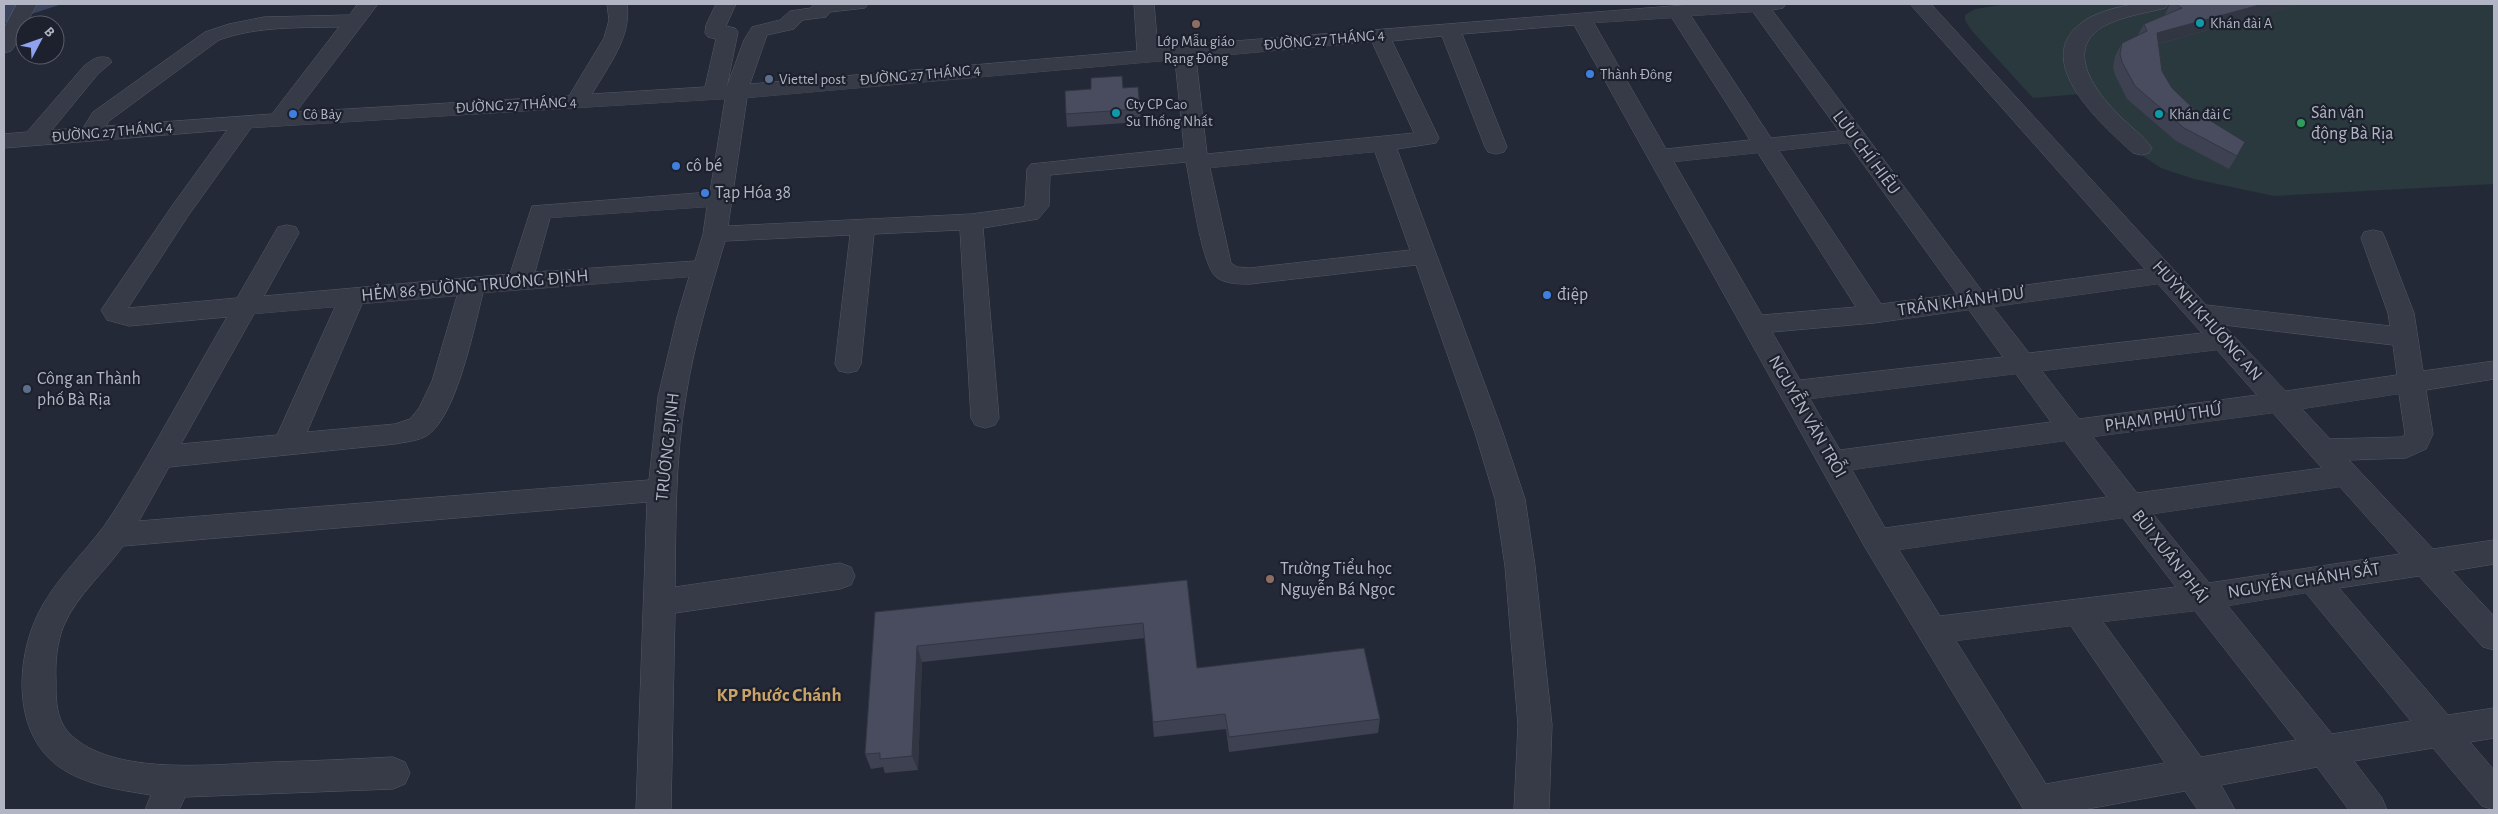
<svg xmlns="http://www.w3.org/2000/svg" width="2498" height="814" viewBox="0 0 2498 814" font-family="'Alegreya Sans',sans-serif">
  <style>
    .green { fill: #2a393d }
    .water { fill: #3b445f }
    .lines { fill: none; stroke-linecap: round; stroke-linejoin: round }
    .minor-casing { stroke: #555966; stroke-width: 1 }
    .minor { fill: #373b48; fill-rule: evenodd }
    .wall { fill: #3e4151 }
    .shaded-wall { fill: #323542 }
    .building { fill: #484c5e; stroke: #323542 }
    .culture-dot { fill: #0f9aa8; stroke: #1d202d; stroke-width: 2 }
    .education-dot { fill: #8d6e63; stroke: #1d202d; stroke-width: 2 }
    .shop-dot { fill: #3f7fe0; stroke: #1d202d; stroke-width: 2 }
    .service-dot { fill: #5c6f8a; stroke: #1d202d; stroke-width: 2 }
    .leisure-dot { fill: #2e9e5b; stroke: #1d202d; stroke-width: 2 }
    .labels { text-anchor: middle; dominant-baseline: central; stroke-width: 4.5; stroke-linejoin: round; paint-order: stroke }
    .far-poi-label { font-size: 15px; fill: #b2b6c4; stroke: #1d202d; text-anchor: start }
    .far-street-label { font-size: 15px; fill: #b2b6c4; stroke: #1d202d }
    .poi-label { font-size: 18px; fill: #b2b6c4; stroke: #1d202d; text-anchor: start }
    .street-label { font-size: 18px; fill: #b2b6c4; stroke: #1d202d }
    .neighbourhood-label { font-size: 19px; font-weight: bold; fill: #c9a469; stroke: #1d202d }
  </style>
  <rect width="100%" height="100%" fill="#242938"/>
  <polygon class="green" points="2007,4 2494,4 2494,184 2274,196 2194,179 2161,168 2131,148 2080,94 2033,98 1972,31 1965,20 1965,15 1975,9"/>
  <polygon class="water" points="4,4 62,4 4,23"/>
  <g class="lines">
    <g class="minor-casing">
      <g id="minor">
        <polygon points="17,4 37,4 14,47 11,51 4,53 4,28"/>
        <path d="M358,4h20l-82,108 273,-16 35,-58 5,-18 -2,-16h20c5,33 -19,62 -35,90l113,-7 11,-48 -8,-2 -3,-4 1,-8 10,-21h20l-10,22 9,2 3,4 -11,54 17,-46 8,-13 28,-7 10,-9 21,-3 3,-4h54l-3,4 -35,4 -4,5 -23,3 -9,9 -27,6 -17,49 387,-33 -3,-47h20l4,45 27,-4 512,-41h89l-3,4 -11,2 210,281 163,-22 -235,-265h21l275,301 184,21 -2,-13 -27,-75 3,-6 9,-2 9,2 3,6 29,75 9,58 71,-10v18l-68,11 7,44 -7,15 -20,9 -57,2 84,89 61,-9v24l-42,7 42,45v34l-11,-3 -64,-71 -80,12 109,127 46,-7v30l-24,4 24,28v40l-12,-4 -49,-58 -79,13 28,37 5,12h-38l-32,-43 -96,18 14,25h-37l-13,-19 -103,19h-58l-158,-261 -292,-524 -112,9 45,113 -3,5 -8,2 -8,-2 -3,-5 -43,-111 -50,5 47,97 -3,5 -39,6 106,284 22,66 10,67 17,159 -3,85h-35l4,-85 -13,-159 -10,-67 -20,-66 -59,-168 -166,19c-11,0 -25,0 -34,-7 -15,-13 -25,-92 -30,-115l-136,13 -1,31 -11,13 -55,9 16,190 -4,7 -10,3 -10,-3 -4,-7 -11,-188 -86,4 -13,130 -4,7 -9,2 -9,-2 -4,-7 15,-129 -125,6c-15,51 -31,103 -39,155 -11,63 -10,127 -11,191l165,-24 11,4 4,9 -4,9 -11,4 -165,24 -4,197h-35l11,-308 -524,44c-18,26 -46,49 -59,79 -7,17 -9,38 -8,56 0,19 0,39 14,53 43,43 146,30 202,28 40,-1 81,-3 121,-5l12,5 5,11 -5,11 -12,5 -208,8 -6,13h-34l6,-15c-31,-5 -67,-10 -93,-29 -49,-36 -42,-117 -14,-163 19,-33 49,-58 69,-90 40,-63 76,-131 114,-196l-98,9 -22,-6 -6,-10 71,-104 55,-76 -223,18v-14l23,-2 57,-66c9,-7 14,-11 25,-8l3,4 -14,12 -46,56 31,-2 10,-16 112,-80 24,-8 35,-7 85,-2zM1753,12l86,119 -68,7 -80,-122zM1672,18l78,122 -84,9 -72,-126zM339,27l-67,87 -166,12 3,-5 110,-81c39,-14 79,-12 120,-13zM1372,42l42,91 -207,21 -11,-96zM1175,60l9,88 -153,16 -4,5 -2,36 -2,2 -52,7 -243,12 19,-128zM725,99l-15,93 -178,14 -22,68 -246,22 35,-63 -3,-6 -9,-2 -9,2 -41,71 -109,10 60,-92 63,-88zM1848,143l109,151 -76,10 -102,-153zM1375,152l35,98 -160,18 -13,-1 -6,-4 -21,-95zM1758,153l98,154 -94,8 -88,-153zM707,207l-4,27 -8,27 -160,11 15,-54zM689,277l-12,40 -19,80 -9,83 -510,41 30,-54 226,-23c10,-2 24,-3 33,-9 29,-21 46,-107 55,-142zM2158,284l44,49 -173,20 -36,-46zM457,296l-25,85 -13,27 -9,11 -15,5 -88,8 55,-128zM335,307l-58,128 -96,9 73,-130zM1969,310l34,47 -203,23 -28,-48 102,-9zM2224,325l169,20 4,30 -111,16zM2217,350l40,45 -178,24 -37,-48zM2016,374l35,48 -211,28 -30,-51zM2399,394l6,40 -3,3 -72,2 -28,-30zM2273,413l49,55 -185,25 -44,-56zM2065,441l42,56 -222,31 -33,-58zM2340,487l60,67 -191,29 -56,-69zM2123,518l53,69 -236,29 -41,-66zM2306,593l105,128 -79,13 -104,-128zM2195,611l101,129 -95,17 -98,-135zM2071,626l94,137 -119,21 -90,-143z"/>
        <path d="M2134,4h34l-3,4c-19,5 -41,8 -59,17 -43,22 -12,65 11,88 11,12 26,22 35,35l-3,5 -8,2 -8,-2c-32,-29 -108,-96 -46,-134 14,-8 31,-12 47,-15z"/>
      </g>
    </g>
    <use href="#minor" class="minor"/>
  </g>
  <g class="wall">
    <polygon points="2170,4 2301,4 2159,44 2162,71 2172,88 2237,156 2229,169 2176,141 2127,99 2115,75 2113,67 2115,56 2122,43 2137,36 2144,24 2165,15 2165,14"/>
    <polygon points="1123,88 1140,109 1141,122 1067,127 1066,114"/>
    <polygon points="1187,580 1197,668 1380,719 1378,733 1229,752 1226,729 1154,737 1145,638 922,662 918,770 885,773 883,767 871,769 865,754 875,612"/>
  </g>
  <g class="shaded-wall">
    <polygon points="2263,4 2301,4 2150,46 2157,33"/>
    <polygon points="917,646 922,662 918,770 912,756"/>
  </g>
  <g class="building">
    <polygon points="2175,4 2263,4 2157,33 2162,71 2172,88 2198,113 2245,142 2237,156 2184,128 2135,86 2122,62 2120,54 2122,43 2147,31 2144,24 2182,8"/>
    <polygon points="1122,76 1123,88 1138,87 1140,109 1066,114 1065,91 1091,89 1091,78"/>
    <polygon points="1187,580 1197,668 1364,648 1380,719 1229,737 1225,714 1153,722 1143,623 917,646 912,756 880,759 880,753 865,754 875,612"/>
  </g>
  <g class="culture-dot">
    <circle cx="2200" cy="23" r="5"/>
    <circle cx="1116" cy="113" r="5"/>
    <circle cx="2159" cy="114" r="5"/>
  </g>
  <g class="education-dot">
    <circle cx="1196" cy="24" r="5"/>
    <circle cx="1270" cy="579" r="5"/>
  </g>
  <g class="shop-dot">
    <circle cx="1590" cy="74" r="5"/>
    <circle cx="293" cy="114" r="5"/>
    <circle cx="676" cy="166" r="5"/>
    <circle cx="705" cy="193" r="5"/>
    <circle cx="1547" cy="295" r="5"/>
  </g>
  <g class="service-dot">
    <circle cx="769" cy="79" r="5"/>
    <circle cx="27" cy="389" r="5"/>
  </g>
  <circle class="leisure-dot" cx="2301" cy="123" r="5"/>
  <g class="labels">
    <g class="far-poi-label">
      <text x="2210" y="23">Khán đài A</text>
      <text x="1196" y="41" text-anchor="middle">Lớp Mẫu giáo<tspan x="1196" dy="17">Rạng Đông</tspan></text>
      <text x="1600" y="74">Thành Đông</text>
      <text x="779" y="79">Viettel post</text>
      <text x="1126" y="104">Cty CP Cao<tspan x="1126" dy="17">Su Thống Nhất</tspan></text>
      <text x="303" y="114">Cô Bảy</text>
      <text x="2169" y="114">Khán đài C</text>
    </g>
    <g class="far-street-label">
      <text transform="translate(1324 40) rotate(-5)">ĐƯỜNG 27 THÁNG 4</text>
      <text transform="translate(920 75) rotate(-5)">ĐƯỜNG 27 THÁNG 4</text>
      <text transform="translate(516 105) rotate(-3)">ĐƯỜNG 27 THÁNG 4</text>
      <text transform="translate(112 132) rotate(-5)">ĐƯỜNG 27 THÁNG 4</text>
    </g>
    <g class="poi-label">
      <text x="2311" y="113">Sân vận<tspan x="2311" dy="21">động Bà Rịa</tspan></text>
      <text x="686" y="166">cô bé</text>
      <text x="715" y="193">Tạp Hóa 38</text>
      <text x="1557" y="295">điệp</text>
      <text x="37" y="379">Công an Thành<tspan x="37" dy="21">phố Bà Rịa</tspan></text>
      <text x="1280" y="569">Trường Tiểu học<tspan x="1280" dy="21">Nguyễn Bá Ngọc</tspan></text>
    </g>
    <g class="street-label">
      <text transform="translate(1866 153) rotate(53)">LƯU CHÍ HIẾU</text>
      <text transform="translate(475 286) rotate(-5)">HẺM 86 ĐƯỜNG TRƯƠNG ĐỊNH</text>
      <text transform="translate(1961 302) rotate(-8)">TRẦN KHÁNH DƯ</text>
      <text transform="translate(2207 321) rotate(48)">HUỲNH KHƯƠNG AN</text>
      <text transform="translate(1807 417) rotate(60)">NGUYỄN VĂN TRỖI</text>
      <text transform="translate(2163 418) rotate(-8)">PHẠM PHÚ THỨ</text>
      <text transform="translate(668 447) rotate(-84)">TRƯƠNG ĐỊNH</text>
      <text transform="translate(2170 557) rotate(52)">BÙI XUÂN PHÁI</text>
      <text transform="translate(2304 581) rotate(-9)">NGUYỄN CHÁNH SẮT</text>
    </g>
    <g class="neighbourhood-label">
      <text x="779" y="695">KP Phước Chánh</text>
    </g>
  </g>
  <rect width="2498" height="814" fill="none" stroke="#b2b6c4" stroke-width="10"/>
  <g transform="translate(40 40) rotate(49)"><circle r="24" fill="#1d202d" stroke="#595c69"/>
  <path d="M0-4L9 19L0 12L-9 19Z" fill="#8fa2ed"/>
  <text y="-8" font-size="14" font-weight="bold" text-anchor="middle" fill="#b2b6c4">B</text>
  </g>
</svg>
